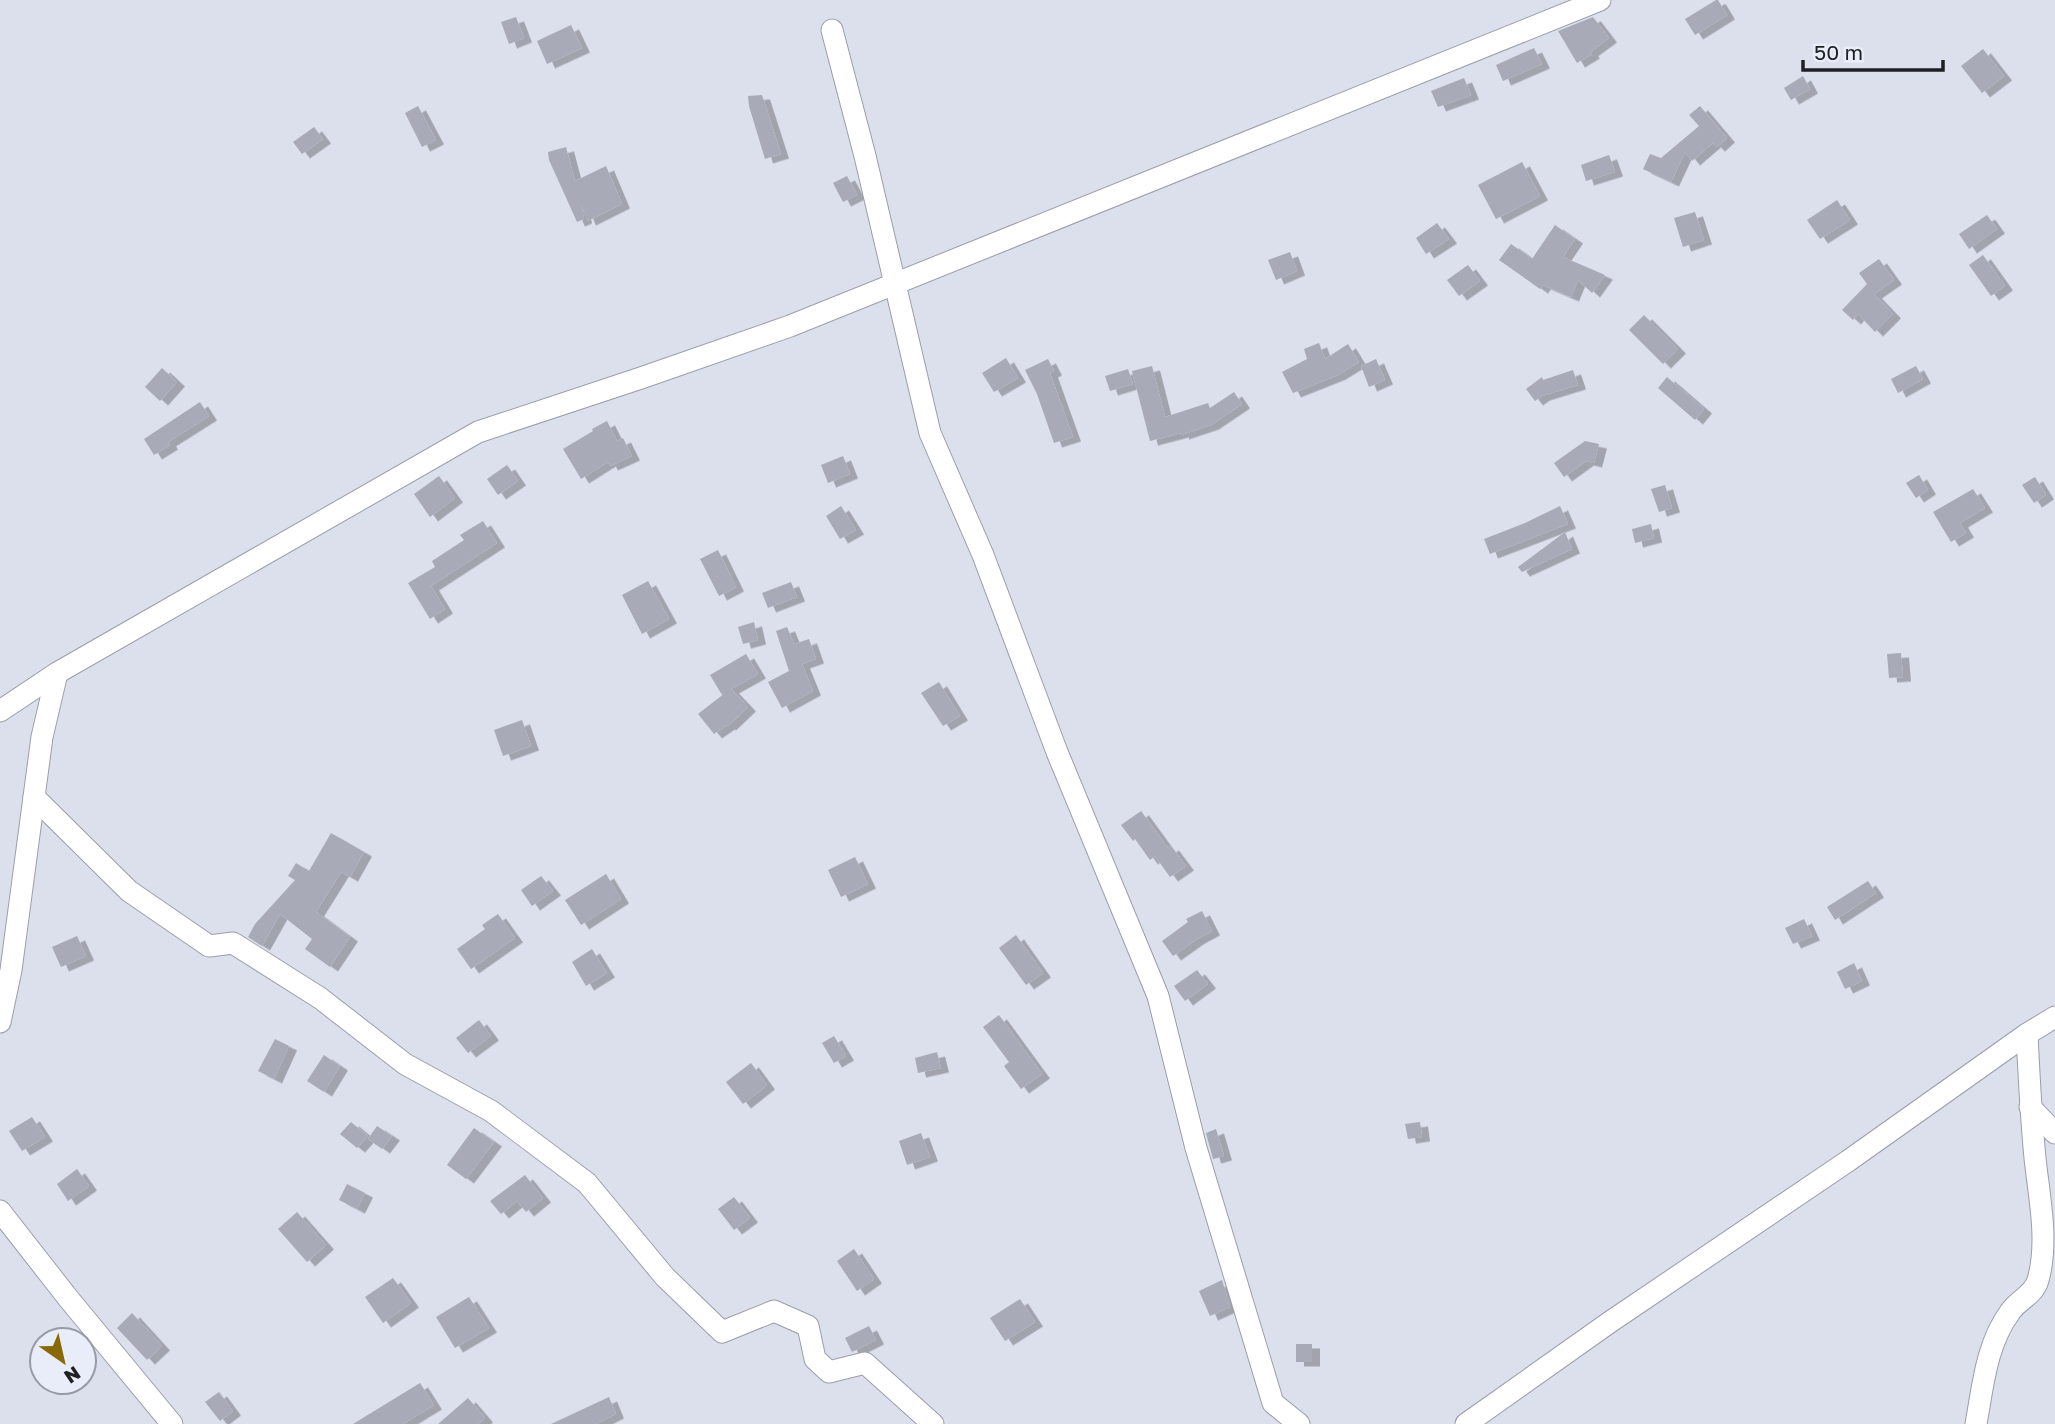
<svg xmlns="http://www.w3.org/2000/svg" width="2055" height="1424" viewBox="0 0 2055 1424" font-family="'Golos Text',sans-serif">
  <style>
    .building { fill: #a8abb7; filter: url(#shadow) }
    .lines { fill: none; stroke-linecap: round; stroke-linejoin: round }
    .minor-casing { stroke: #9b9eaa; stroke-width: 23 }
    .minor { stroke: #fff; stroke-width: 21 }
  </style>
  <defs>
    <filter id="shadow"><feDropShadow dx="8" dy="4.5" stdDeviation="0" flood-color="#0004"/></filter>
  </defs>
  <rect width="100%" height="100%" fill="#dcdfec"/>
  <g class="building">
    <polygon points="1716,0 1718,0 1727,15 1695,35 1685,19"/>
    <polygon points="516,17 524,38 509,44 501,22"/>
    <polygon points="1593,17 1609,38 1590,52 1592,54 1577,63 1558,31"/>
    <polygon points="571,25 582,48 547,64 537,41"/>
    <polygon points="1534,48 1542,64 1503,81 1496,65"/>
    <polygon points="1983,49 2004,76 1982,93 1961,66"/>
    <polygon points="1803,76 1810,89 1791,100 1784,88"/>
    <polygon points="1464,78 1471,95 1438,107 1431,91"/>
    <polygon points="762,95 781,154 765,159 749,106 748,96"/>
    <polygon points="418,106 436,140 422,147 405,113"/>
    <polygon points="1700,106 1727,138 1717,147 1713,143 1692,161 1685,152 1671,182 1643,169 1650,154 1661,158 1699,126 1689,115"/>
    <polygon points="314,127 323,139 302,154 293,142"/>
    <polygon points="566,147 575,181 606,166 622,204 588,221 581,205 584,219 577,222 549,160 548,152"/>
    <polygon points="1609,155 1615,172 1586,181 1581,165"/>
    <polygon points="1522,162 1540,196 1496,219 1478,185"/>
    <polygon points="847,176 857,195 843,202 833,183"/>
    <polygon points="1837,200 1850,220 1820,239 1807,220"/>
    <polygon points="1695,212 1704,240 1683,247 1674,218"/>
    <polygon points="1987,215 1997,229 1969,249 1959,234"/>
    <polygon points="1437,223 1449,239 1426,254 1416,238"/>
    <polygon points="1555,225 1575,239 1563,257 1605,275 1592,293 1578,280 1571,297 1543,285 1540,289 1499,260 1511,244 1532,259"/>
    <polygon points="1290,252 1297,271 1276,280 1268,260"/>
    <polygon points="1983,255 2005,286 1991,296 1969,265"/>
    <polygon points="1879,259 1894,280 1874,294 1893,314 1875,332 1858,314 1853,320 1842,310 1867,284 1859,273"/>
    <polygon points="1468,265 1480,281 1459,296 1447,280"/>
    <polygon points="1644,315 1678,349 1663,364 1629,330"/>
    <polygon points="1319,343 1325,359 1348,344 1359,362 1338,375 1293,393 1282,372 1307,359 1304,349"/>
    <polygon points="1006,358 1018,378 994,392 982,373"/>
    <polygon points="1048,359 1054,371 1050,373 1073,437 1054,443 1037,394 1025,370"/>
    <polygon points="1376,359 1385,380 1369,387 1361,366"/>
    <polygon points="1152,366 1165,417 1208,403 1210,408 1234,392 1242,404 1211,425 1181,435 1181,433 1150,441 1132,371"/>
    <polygon points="1916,366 1923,379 1898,393 1891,379"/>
    <polygon points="162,368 177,382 160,401 145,387"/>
    <polygon points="1128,369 1133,384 1110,391 1105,376"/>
    <polygon points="1573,370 1578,385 1542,396 1535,401 1526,389 1542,377 1543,380"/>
    <polygon points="1667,377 1704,409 1695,420 1658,388"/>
    <polygon points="200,402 209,416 168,442 170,445 154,455 144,439"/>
    <polygon points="607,421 617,441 623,438 632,456 610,466 608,462 581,479 563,449 593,431 592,429"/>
    <polygon points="1585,441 1599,444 1594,463 1586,461 1564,477 1554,463"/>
    <polygon points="843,456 850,474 828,483 821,465"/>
    <polygon points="507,465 518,481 498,495 487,479"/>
    <polygon points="1919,475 1928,490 1916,498 1906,483"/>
    <polygon points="439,476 455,498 430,517 414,494"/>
    <polygon points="2035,477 2046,495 2034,503 2022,485"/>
    <polygon points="1665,485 1672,508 1659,512 1651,489"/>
    <polygon points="1973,489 1985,508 1960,523 1966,533 1951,542 1933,512"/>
    <polygon points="841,506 856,530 840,539 826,516"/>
    <polygon points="1560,506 1568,524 1490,554 1484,539 1525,523"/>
    <polygon points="483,521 497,543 431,586 445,609 430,619 408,583 435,567 432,561 464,540 460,535"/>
    <polygon points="1651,524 1654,538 1635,543 1632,529"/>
    <polygon points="1565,532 1572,549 1522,572 1518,567"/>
    <polygon points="718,550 736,587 719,596 700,559"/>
    <polygon points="648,581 669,619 642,634 622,595"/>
    <polygon points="791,582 797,597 768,608 762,593"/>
    <polygon points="754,622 758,640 743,644 738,627"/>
    <polygon points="787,627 794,644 809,639 816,659 802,664 813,691 782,708 768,682 789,671 776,631"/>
    <polygon points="1901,653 1903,677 1889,678 1887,654"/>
    <polygon points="746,654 758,674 731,689 748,707 728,726 727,725 714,734 698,714 725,693 722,695 710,675"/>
    <polygon points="939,682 960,716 943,726 921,693"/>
    <polygon points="522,720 531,746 503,756 494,730"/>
    <polygon points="1141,811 1168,848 1171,846 1186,866 1170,877 1155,856 1150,860 1135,839 1133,841 1121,825"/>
    <polygon points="331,833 364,852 350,877 341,872 316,912 350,937 330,967 305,949 312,939 280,914 262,946 248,937 255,924 295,880 288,876 296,863 309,871"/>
    <polygon points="855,857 868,884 841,897 828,870"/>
    <polygon points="606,874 621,899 581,925 565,900"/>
    <polygon points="541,876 553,891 532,906 521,890"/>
    <polygon points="1868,881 1876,893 1835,920 1827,907"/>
    <polygon points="1202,911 1212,931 1197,939 1173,956 1162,941 1188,922 1186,919"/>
    <polygon points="498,914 515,938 471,969 457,949 485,929 482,925"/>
    <polygon points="1804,919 1812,936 1793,944 1785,928"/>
    <polygon points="1016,935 1043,973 1026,985 999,948"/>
    <polygon points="77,936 86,956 61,967 52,947"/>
    <polygon points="592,949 607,973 586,986 572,962"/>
    <polygon points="1854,963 1862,981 1845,989 1837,972"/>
    <polygon points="1197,970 1208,984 1185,1001 1174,986"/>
    <polygon points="999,1015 1042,1074 1021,1089 1004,1066 1009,1062 983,1027"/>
    <polygon points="479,1020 491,1036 468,1053 456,1038"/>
    <polygon points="834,1036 846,1056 834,1063 822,1043"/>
    <polygon points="275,1039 289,1046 274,1079 258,1071"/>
    <polygon points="937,1052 941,1068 918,1073 915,1058"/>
    <polygon points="324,1055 340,1066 324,1092 307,1081"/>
    <polygon points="751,1063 767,1085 743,1104 726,1082"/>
    <polygon points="32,1117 45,1137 22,1151 9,1131"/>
    <polygon points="351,1122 368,1136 357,1148 340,1134"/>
    <polygon points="1420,1122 1422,1137 1408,1139 1405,1124"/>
    <polygon points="377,1126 392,1136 382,1149 368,1139"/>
    <polygon points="474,1128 494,1142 466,1179 447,1165"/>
    <polygon points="1216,1129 1224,1156 1213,1159 1206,1133"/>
    <polygon points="921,1133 930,1157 907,1165 899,1141"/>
    <polygon points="77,1169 89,1186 68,1201 57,1184"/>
    <polygon points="525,1175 543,1198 526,1212 517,1201 501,1214 490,1201"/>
    <polygon points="347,1184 365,1193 357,1209 339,1200"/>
    <polygon points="734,1197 750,1218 734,1230 718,1209"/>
    <polygon points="297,1212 326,1245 307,1262 278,1229"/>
    <polygon points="854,1249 874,1279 857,1291 837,1261"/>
    <polygon points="393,1278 411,1303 383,1323 365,1297"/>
    <polygon points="1222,1280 1230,1307 1210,1316 1199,1291"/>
    <polygon points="469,1297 489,1328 455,1348 436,1317"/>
    <polygon points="1020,1299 1035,1322 1005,1341 990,1318"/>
    <polygon points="132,1313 162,1346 147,1360 117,1328"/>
    <polygon points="869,1326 876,1340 852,1352 845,1338"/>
    <rect x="1296" y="1344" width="16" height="18"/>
    <polygon points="420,1383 434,1405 403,1424 353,1424"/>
    <polygon points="219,1392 233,1411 220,1421 205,1402"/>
    <polygon points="609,1397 616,1414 596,1424 551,1424"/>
    <polygon points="468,1398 485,1418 478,1424 438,1424"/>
  </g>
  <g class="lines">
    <g class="minor-casing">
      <g id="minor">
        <polyline points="832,30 865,156 930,433 983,555 1057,752 1158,996 1196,1148 1273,1403 1299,1424"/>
        <polyline points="0,711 57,673 478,432 641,378 790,326 1600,0"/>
        <polyline points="34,797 129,891 209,946 233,943 320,998 405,1064 491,1111 587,1183 665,1277 722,1332 774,1311 808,1326 815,1359 829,1372 865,1363 933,1424"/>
        <polyline points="0,1022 11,970 42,737 57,673"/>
        <polyline points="2030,1107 2055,1133"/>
        <polyline points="0,1211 68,1298 172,1424"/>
        <polyline points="1466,1424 1610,1322 1848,1161 2027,1034 2055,1017"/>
        <path d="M1976,1424c7,-38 10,-79 34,-112 8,-12 24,-17 28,-32 11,-39 1,-83 -3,-122 -4,-41 -6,-82 -8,-124"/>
      </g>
    </g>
    <use href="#minor" class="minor"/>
  </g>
  <g transform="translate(63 1361) rotate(146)"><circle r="33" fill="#e9ecf9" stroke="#989aa4" stroke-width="2"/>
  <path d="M0-5L12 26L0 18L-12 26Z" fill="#896906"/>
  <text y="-10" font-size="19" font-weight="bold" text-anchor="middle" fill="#1e2024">N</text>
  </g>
  <path d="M1803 60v10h140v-10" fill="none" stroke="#1e2024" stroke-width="3.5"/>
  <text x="1814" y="60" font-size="21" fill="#1e2024" stroke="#e9ecf9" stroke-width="5" paint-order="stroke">50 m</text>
</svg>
